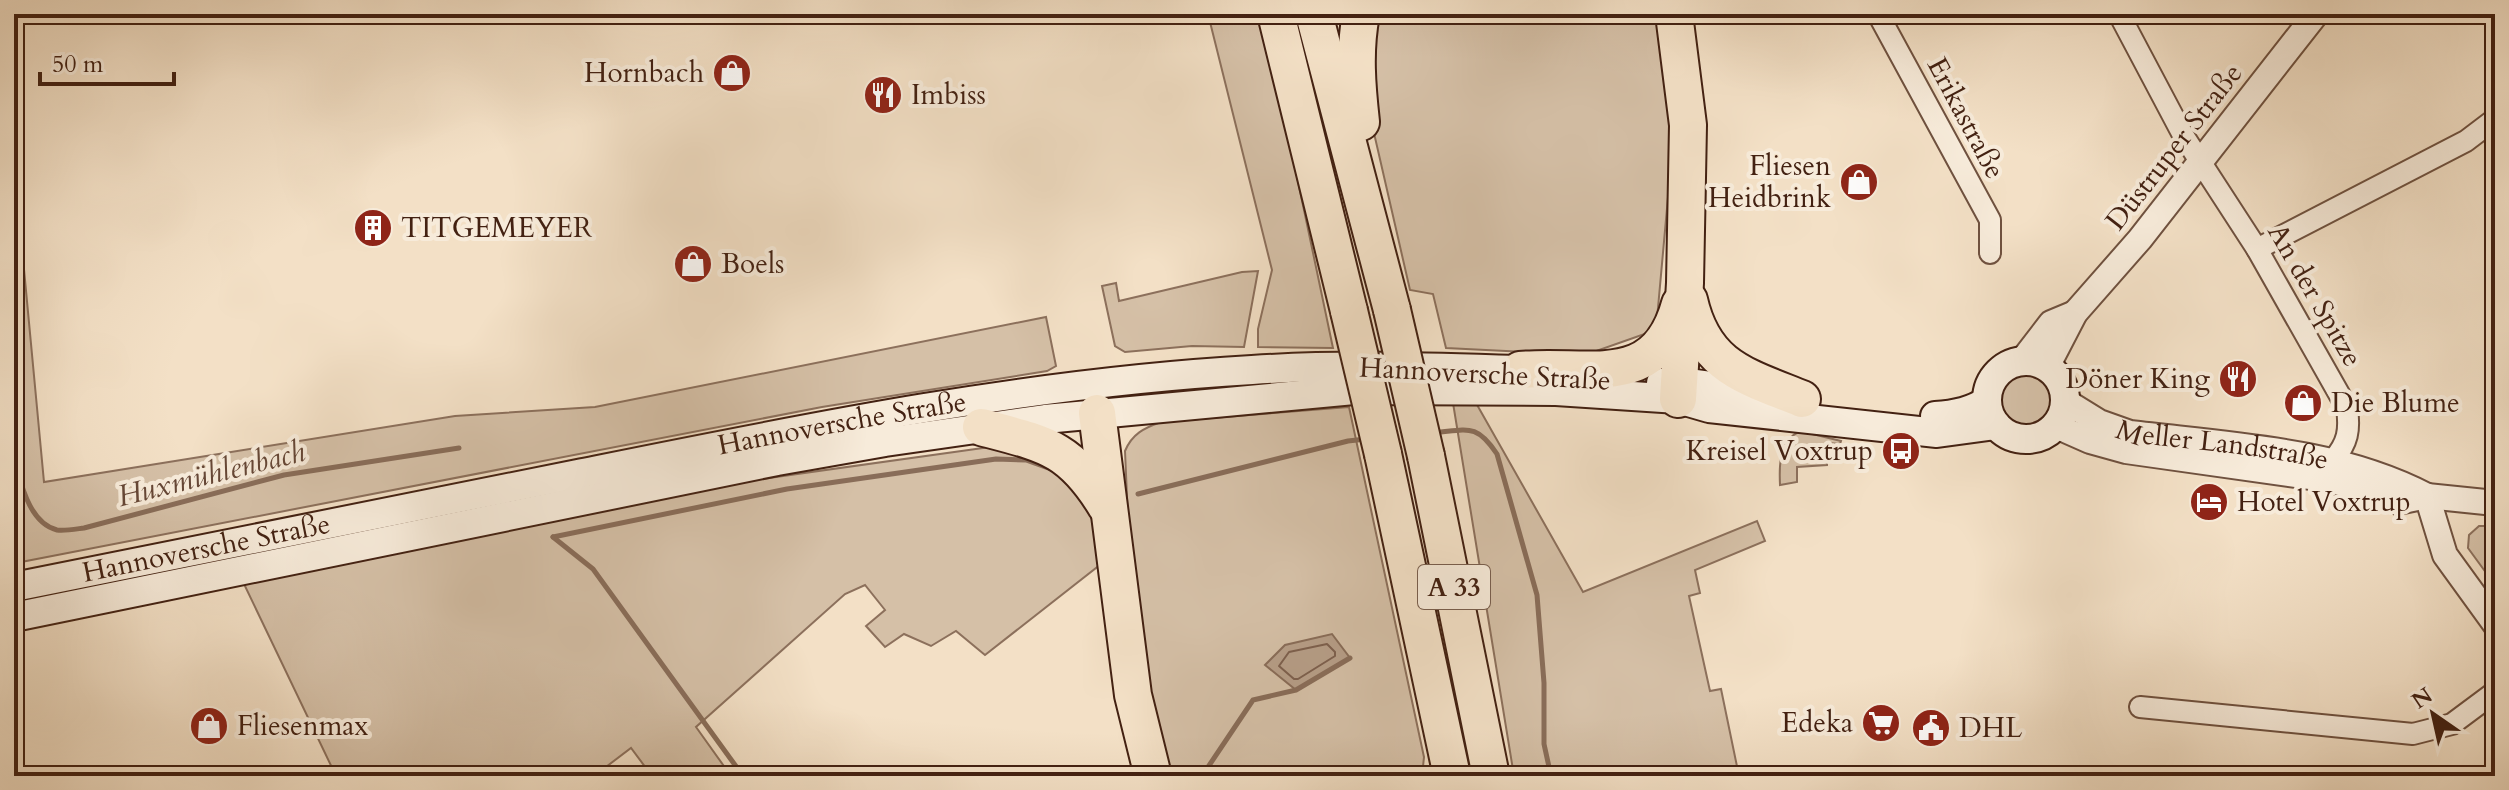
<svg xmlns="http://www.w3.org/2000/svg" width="2509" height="790" viewBox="0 0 2509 790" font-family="Cardo,serif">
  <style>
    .green { fill: #d5c0a7; stroke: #8c705c; stroke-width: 2 }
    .water { fill: #b79f89; stroke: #896d59; stroke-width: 2 }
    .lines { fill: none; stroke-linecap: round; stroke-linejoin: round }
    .shore { stroke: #7d604e; stroke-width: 2 }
    .stream { stroke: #896d59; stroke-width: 5 }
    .minor-casing { stroke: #6f513f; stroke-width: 24 }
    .tertiary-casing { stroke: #6f513f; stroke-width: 28 }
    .secondary-casing { stroke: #432112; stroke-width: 32 }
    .motorway-casing { stroke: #432112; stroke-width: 40 }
    .minor { stroke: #f7ebda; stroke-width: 20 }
    .tertiary { stroke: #f7ebda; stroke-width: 24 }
    .secondary { stroke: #f7ebda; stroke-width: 28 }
    .motorway { stroke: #f3e0c6; stroke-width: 36 }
    .motorway-bridge-casing { stroke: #432112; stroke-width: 40; stroke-linecap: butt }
    .motorway-bridge { stroke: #f3e0c6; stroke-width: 36 }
    .labels { text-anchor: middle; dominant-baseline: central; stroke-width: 8; stroke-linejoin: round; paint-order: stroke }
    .shield { fill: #f7ebda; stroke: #795e4e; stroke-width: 2 }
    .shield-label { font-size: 26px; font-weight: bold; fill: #432112 }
    .poi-label { font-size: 28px; fill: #432112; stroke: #f7ebda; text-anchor: start }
    .street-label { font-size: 28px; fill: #432112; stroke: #f7ebda }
    .water-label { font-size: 30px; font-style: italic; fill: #664736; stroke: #f7ebda }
  </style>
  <rect width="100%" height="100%" fill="#f3e0c6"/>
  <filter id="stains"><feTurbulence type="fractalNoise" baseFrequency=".0025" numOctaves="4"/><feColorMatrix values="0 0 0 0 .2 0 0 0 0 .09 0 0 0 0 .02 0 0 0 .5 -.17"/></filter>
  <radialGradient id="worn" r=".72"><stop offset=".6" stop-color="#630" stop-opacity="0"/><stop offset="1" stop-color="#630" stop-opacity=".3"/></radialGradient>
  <g class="green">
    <polygon points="1208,14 1260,14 1279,91 1333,348 1258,347 1258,329 1272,270"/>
    <polygon points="1371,14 1662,14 1674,131 1656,330 1585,355 1446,348 1433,294 1410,290 1368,107"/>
    <polygon points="14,163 44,482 455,416 595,407 1046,317 1056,366 1047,371 822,407 16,563"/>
    <polygon points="1258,271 1244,347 1192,346 1125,352 1115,346 1102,286 1116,283 1119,301 1242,272"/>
    <circle cx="2026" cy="400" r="25"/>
    <polygon points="1453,403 1476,403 1583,592 1757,521 1765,541 1695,570 1700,593 1689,596 1710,691 1721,689 1739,776 1514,776"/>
    <path d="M1349,407l75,350 -2,19h-260l-30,-163 -7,-162c7,-17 19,-23 36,-29z"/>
    <path d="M1800,431l41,10 -1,3 -12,-1 -1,22 -30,2v15l-17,3c-1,-21 -1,-44 20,-54z"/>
    <polygon points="990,447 1043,453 1092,508 1101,564 985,655 956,631 931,646 904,634 885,647 866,626 885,610 865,585 845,594 696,727 731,776 652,776 631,748 594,776 336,776 244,584 754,480"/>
    <polygon points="2479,526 2495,526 2495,585 2468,548 2469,535"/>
  </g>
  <polygon class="water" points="1332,634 1350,658 1296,690 1265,665 1285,645"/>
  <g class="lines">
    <polygon class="shore" points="1327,644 1335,652 1335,656 1298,679 1294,679 1279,666 1289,652"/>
    <g class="stream">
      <path d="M1432,433c35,-3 44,-11 65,21l40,141 7,88v61l7,32"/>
      <path d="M14,460c7,23 15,63 43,70 8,1 19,-1 27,-2l200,-53 175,-27"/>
      <polyline points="1138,494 1348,441 1366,439"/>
      <polyline points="553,537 787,489 996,459 1026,460 1051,469"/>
      <polyline points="553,537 593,569 743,776"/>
      <polyline points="1202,776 1253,700 1296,690 1350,658"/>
    </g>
    <g class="minor-casing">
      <g id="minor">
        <polyline points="1878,14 1990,220 1990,253"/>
        <path d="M2119,14l64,121 74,114 90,159c3,22 1,35 -14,52"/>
        <polyline points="2257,249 2466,141 2495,119"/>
        <polyline points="2140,707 2413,734 2452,724 2495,692"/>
      </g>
    </g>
    <g class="tertiary-casing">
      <g id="tertiary">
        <polyline points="2021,362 2051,323 2075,313"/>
        <polyline points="2047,367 2075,313 2140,239 2316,14"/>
        <path id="s1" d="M2065,401l34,21 31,11c100,12 207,16 297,63"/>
        <polyline points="2056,426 2090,441 2126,451 2332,480 2398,502 2427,496 2495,503"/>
        <polyline points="2427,496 2445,555 2495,624"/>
      </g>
    </g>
    <g class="secondary-casing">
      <g id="secondary">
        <circle cx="2026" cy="400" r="39"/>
        <polyline points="1661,383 1680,382 1771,394"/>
        <path d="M1935,416c19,-1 36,-4 52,-15"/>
        <path id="s2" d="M14,587c188,-38 376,-76 564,-113 223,-45 446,-91 674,-104 89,-6 179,-3 268,0l20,5"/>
        <polyline points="14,617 777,461 885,442 1045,419 1354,390 1556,391 1678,399 1709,408 1937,433 1996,425"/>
      </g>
    </g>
    <g class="motorway-casing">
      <g id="motorway">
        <polyline points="1276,14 1349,311"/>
        <polyline points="1314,14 1392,310"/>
        <path d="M1361,14c-7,37 -4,72 0,108"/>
        <polyline points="1674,14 1688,125 1685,283 1678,399"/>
        <path d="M1689,300c15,67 56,76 113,99"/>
        <path d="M1520,370c68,-7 136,23 160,-66"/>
        <polyline points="1097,413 1133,695 1153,776"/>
        <path d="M981,427c64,17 89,20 125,79"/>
        <polyline points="1383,454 1452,776"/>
        <polyline points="1426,456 1491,776"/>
      </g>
    </g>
    <use href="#minor" class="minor"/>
    <use href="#tertiary" class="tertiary"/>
    <use href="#secondary" class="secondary"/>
    <use href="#motorway" class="motorway"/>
    <g class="motorway-bridge-casing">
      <g id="motorway-bridge">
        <polyline points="1392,310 1426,456"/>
        <polyline points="1349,311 1383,454"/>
      </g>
    </g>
    <use href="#motorway-bridge" class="motorway-bridge"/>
  </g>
  <defs>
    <g id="shop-disc" transform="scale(2)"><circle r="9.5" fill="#8f2418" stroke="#f7ebda"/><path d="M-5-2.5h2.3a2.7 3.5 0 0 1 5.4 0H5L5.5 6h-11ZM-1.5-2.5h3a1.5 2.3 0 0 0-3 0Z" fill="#fff"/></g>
    <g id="restaurant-disc" transform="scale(2)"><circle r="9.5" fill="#8f2418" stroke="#f7ebda"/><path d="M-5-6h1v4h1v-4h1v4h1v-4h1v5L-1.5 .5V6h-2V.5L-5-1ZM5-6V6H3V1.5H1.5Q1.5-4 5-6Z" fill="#fff"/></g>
    <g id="building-disc" transform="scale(2)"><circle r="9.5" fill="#8f2418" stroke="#f7ebda"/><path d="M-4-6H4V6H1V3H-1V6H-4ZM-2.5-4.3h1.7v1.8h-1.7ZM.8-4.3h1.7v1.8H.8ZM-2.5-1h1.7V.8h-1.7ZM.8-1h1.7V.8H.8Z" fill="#fff"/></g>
    <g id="bus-disc" transform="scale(2)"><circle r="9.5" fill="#8f2418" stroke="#f7ebda"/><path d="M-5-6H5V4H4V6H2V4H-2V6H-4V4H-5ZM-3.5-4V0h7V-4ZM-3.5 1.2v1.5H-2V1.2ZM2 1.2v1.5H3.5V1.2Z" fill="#fff"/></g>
    <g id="hotel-disc" transform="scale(2)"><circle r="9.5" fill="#8f2418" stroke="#f7ebda"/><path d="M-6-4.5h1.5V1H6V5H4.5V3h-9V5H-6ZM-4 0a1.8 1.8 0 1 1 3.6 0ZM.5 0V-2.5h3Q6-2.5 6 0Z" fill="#fff"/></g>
    <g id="supermarket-disc" transform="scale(2)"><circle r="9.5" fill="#8f2418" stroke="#f7ebda"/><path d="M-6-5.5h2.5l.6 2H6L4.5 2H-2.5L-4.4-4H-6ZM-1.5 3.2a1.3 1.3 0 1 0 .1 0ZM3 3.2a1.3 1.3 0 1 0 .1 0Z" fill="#fff"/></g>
    <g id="civic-disc" transform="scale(2)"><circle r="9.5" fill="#8f2418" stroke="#f7ebda"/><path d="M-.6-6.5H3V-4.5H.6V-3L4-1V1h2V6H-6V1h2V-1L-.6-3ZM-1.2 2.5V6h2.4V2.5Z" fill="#fff"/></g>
  </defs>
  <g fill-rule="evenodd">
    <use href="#shop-disc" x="732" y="73"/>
    <use href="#restaurant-disc" x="883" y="95"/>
    <use href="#shop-disc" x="1859" y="182"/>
    <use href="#building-disc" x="373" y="228"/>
    <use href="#shop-disc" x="693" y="264"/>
    <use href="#restaurant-disc" x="2238" y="379"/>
    <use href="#shop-disc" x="2303" y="403"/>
    <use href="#bus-disc" x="1901" y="451"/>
    <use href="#hotel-disc" x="2209" y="502"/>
    <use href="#supermarket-disc" x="1881" y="723"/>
    <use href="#shop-disc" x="209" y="726"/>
    <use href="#civic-disc" x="1931" y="728"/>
  </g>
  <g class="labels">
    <rect class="shield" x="1418" y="565" width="72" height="44" rx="6"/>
    <g class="shield-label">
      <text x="1454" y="587">A 33</text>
    </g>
    <g class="poi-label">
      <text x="704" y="73" text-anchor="end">Hornbach</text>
      <text x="911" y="95">Imbiss</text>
      <text x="1831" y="166" text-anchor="end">Fliesen<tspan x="1831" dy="32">Heidbrink</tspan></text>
      <text x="401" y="228">TITGEMEYER</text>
      <text x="721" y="264">Boels</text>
      <text x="2210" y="379" text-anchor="end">Döner King</text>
      <text x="2331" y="403">Die Blume</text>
      <text x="1873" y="451" text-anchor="end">Kreisel Voxtrup</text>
      <text x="2237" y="502">Hotel Voxtrup</text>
      <text x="1853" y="723" text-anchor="end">Edeka</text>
      <text x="237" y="726">Fliesenmax</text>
      <text x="1959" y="728">DHL</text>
    </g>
    <g class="street-label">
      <text transform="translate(1966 118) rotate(62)">Erikastraße</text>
      <text transform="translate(2174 147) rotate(-52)">Düstruper Straße</text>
      <text transform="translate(2315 295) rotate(60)">An der Spitze</text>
      <text transform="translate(1485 374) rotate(3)">Hannoversche Straße</text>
      <text stroke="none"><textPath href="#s2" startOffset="844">Hannoversche Straße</textPath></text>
      <text stroke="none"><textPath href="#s1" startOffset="166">Meller Landstraße</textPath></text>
      <text stroke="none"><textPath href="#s2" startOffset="196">Hannoversche Straße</textPath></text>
    </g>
    <g class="water-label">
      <text transform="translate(211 474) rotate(-14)">Huxmühlenbach</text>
    </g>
  </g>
  <rect width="2509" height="790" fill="none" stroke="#f3e0c6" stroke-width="48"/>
  <rect x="16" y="16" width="2477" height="758" fill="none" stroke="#432112" stroke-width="4"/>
  <rect x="24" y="24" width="2461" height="742" fill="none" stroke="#432112" stroke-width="2"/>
  <g transform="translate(2433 714) rotate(326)" stroke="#f7ebda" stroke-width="6" paint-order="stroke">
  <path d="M0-6L14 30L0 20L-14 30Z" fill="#432112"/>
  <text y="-12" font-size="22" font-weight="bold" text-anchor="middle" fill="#432112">N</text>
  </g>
  <path d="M40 72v12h134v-12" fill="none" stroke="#432112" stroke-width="4"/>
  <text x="52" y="72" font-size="24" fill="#432112" stroke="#f7ebda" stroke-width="6" paint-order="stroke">50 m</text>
  <rect width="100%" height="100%" filter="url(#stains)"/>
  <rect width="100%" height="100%" fill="url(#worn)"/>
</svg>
